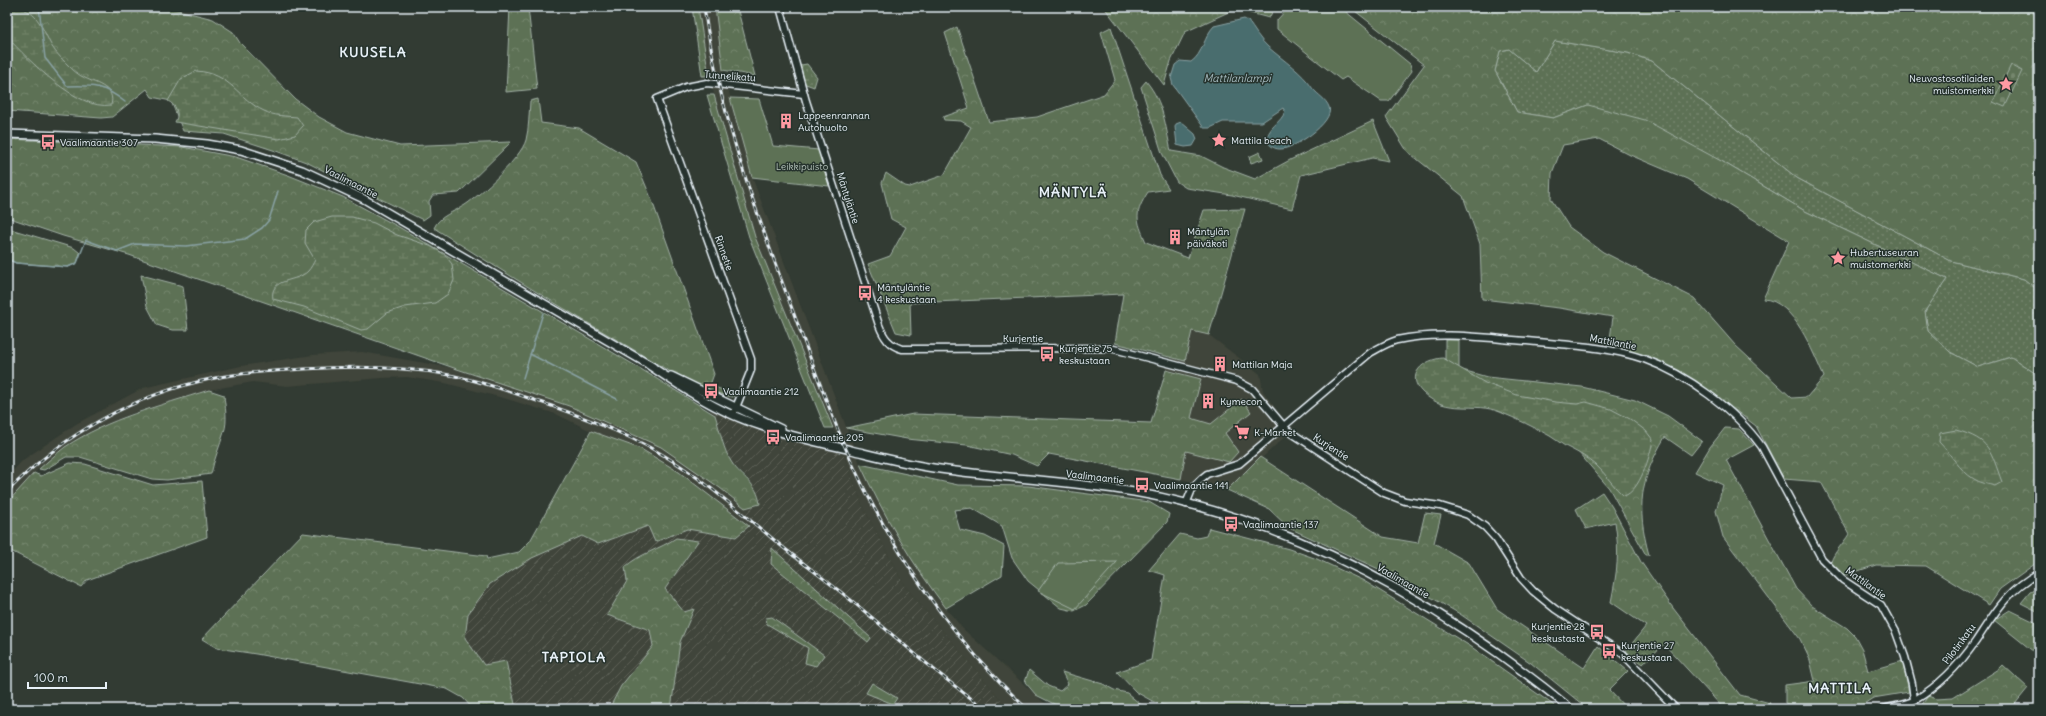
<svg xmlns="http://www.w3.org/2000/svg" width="2046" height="716" viewBox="0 0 2046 716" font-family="Delius,sans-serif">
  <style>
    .built { fill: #40453a }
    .industrial { fill: url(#industrial-furrows) }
    .grass { fill: url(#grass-dots); stroke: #a2b1a6 }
    .forest { fill: url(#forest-crowns); stroke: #a2b1a6; fill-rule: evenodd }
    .wetland { fill: url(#wetland-marsh); stroke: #a2b1a6 }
    .cemetery { fill: url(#cemetery-stones); stroke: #a2b1a6 }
    .park { fill: #5d7154; stroke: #a2b1a6 }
    .water { fill: #496d6e; stroke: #89a2a5 }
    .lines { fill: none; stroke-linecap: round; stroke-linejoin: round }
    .stream { stroke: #89a2a5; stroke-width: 1.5 }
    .tertiary-casing { stroke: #e8f1f8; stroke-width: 9 }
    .secondary-casing { stroke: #e8f1f8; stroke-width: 10 }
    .tertiary { stroke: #26332d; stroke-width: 6 }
    .secondary { stroke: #26332d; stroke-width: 7 }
    .rail-casing { stroke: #e8f1f8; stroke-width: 3 }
    .rail { stroke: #26332d; stroke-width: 1.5; stroke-dasharray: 4.5; stroke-linecap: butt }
    .labels { text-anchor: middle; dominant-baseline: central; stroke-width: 3; stroke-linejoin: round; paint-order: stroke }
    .street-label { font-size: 10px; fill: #e8f1f8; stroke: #26332d }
    .poi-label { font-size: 10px; fill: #e8f1f8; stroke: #26332d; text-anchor: start }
    .park-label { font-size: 10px; fill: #b0beb6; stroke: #26332d }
    .water-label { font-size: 11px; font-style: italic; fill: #a8bcc1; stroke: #26332d }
    .district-label { font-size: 14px; font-weight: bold; letter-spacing: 1px; fill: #e8f1f8; stroke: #26332d }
  </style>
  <defs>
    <pattern id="industrial-furrows" width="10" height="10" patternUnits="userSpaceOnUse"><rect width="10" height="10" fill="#40453a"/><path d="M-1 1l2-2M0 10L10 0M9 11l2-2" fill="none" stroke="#5c6057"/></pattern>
    <pattern id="grass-dots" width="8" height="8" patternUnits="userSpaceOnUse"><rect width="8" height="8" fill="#5d7154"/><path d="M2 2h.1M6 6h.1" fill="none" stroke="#74866d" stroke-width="1.8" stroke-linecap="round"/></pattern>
    <pattern id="forest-crowns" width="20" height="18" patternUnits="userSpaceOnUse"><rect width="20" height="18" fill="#5d7154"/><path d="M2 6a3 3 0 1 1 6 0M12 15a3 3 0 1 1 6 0" fill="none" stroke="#74866d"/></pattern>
    <pattern id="wetland-marsh" width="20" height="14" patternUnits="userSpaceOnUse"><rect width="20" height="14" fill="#5d7154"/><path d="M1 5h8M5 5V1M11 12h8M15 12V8" fill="none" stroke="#74866d"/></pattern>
    <pattern id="cemetery-stones" width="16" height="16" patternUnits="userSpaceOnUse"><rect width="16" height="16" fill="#5d7154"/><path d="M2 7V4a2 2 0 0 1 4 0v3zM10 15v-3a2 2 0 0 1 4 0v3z" fill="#74866d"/></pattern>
  </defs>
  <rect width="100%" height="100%" fill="#323b33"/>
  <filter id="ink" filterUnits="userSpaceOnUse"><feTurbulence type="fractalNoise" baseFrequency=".025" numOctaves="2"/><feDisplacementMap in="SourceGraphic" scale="8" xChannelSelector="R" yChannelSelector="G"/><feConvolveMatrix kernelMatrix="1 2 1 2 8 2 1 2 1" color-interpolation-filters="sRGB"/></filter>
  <g filter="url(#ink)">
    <g class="built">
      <polygon points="698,7 715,7 723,70 752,177 860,464 872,491 931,589 962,628 1051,709 957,709 749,526 679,472 641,449 591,431 556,414 507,399 445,383 407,377 382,378 287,386 253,382 209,390 133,413 96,429 64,448 34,473 7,503 7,477 23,460 76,424 143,388 241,366 313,355 362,352 453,368 569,406 661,447 720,488 1007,707 905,587 863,507 841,447 755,237 709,76"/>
      <polygon points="1192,331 1209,335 1260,374 1263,391 1291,431 1227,490 1181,479 1186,451 1225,433 1242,399 1211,425 1191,418 1166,370 1169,358 1185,361"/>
    </g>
    <polygon class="industrial" points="715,402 743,416 784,432 841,447 863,507 905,587 1009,709 495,709 452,669 456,602 518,562 591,431 641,449 679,472 749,526 745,508 760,504 750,481 733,464 728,457 715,415 710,412"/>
    <g class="grass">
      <polygon points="1555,41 1628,53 1652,61 1797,178 1951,261 2024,279 2039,291 2039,376 2011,357 1978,367 1950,352 1928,331 1925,311 1947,279 1805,211 1723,162 1588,105 1553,118 1517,112 1495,71 1500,51 1509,49 1536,72"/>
      <polygon points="807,64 817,77 814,87 803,83 799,69 801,65"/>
    </g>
    <g class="forest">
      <polygon points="7,7 166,7 213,19 233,32 240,43 295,99 319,117 347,132 400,146 511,142 459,193 433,195 429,201 430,215 423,220 306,162 276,151 224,134 183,131 171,101 152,97 147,89 112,117 101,118 7,111"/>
      <polygon points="510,7 528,7 537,89 506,92"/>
      <polygon points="692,7 698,7 709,76 702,76"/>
      <polygon points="715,7 737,7 755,76 723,70"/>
      <polygon points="1104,7 1275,7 1269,18 1235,9 1185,32 1171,61 1164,85"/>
      <path d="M1350,7h689v284l-15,-12 -73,-18 -154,-83 -145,-117 -24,-8 -73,-12 -19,31 -27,-23 -9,2 -5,20 22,41 36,6 35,-13 57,15 78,42 82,49 142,68 -22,32 3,20 22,21 28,15 33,-10 28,19v185l-39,28 -11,16 -63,-39 -50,-1 -30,10 -11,-4 -4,-9c3,-10 12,-18 18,-28l-28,-52 -37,-3 -28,-53 -37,-28 -41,-28 -33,-15 -36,-9 4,-29 -54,-9 -77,-9 -2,-55 -17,-48 -56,-45 -21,-34 38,-52zM1599,139l31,16 57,24 102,62 -26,58c31,1 50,54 61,78l-17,20 -15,1 -57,-53 -41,-47 -91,-46 -34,-25 -18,-28 1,-26 11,-28z"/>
      <path d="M957,27l32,95 48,-5 67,-23 11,-14 -14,-48 10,-5 49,148 9,14 -21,3c-14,22 -12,27 -2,50l42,16 16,-48 41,-1 -36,126 -17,-4 -7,30 -70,-18 8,-49 -213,9 1,32 -15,-3 -28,-68 22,-8 16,-29 -15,-8 -9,-36 4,-10 19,13 5,1 34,-12 27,-48 -10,-6 -17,-1 -1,-3 26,-9 -24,-75z"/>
      <path d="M1146,81c18,22 19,44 25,70l30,5 22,11 32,12 35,-19 83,-39 16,40 -17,-3 -71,17 -9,34 -60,-14 -46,-7 -9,-6 -15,-29 -21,-66z"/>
      <polygon points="707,95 714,95 755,237 833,428 825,428 749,237"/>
      <path d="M538,99l3,24 38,5 57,34 15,36 63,176 -4,11 25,10 -2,2c-37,-7 -72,-31 -104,-50 -66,-38 -130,-78 -195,-119 5,-12 20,-16 31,-23 15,-10 56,-47 61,-65 3,-12 3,-26 4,-39z"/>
      <path d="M7,139l175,8 54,10 52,18 55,22 54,29 239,140 79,49c5,15 8,35 17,48 10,15 25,19 28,41l-15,4 -25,-20 -59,-41 -92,-41 -115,-38 -325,-113 -66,-19 -56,-19z"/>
      <polygon points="7,228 74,248 80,253 77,263 68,267 16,263 7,259"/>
      <polygon points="141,275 183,286 188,330 172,330 157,325 147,306"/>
      <path d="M1445,340h14v29l28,8 95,10 53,13 33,16 34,25 -11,14 -26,-18c-25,42 -29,70 -16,118h-3l-37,-67 -55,-64 -109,-44z"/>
      <polygon points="1166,370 1201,379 1191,418 1211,424 1242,399 1251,412 1225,433 1238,452 1229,462 1186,451 1181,479 1049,454 1037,466 1012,455 967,445 907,439 846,428 913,414 1151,423"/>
      <path d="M209,390l15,5c1,11 4,26 0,37 -4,14 -10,27 -13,42l-44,6 -15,-1 -72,-22h-14l-22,13 -5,-1c8,-7 17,-15 26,-22 44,-29 94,-41 144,-57z"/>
      <polygon points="1725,428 1739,429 1754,445 1726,460 1796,589 1812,606 1847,628 1855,636 1862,649 1868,671 1903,661 1909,692 1873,698 1856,709 1802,709 1785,703 1785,685 1815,681 1810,660 1800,639 1723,537 1716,511 1723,485 1695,472 1710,447"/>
      <polygon points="591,431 641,449 679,472 749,526 736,537 687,529 655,542 648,526 598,544 582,536 532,558 490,584 468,614 465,638 484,665 506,661 516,709 473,709 463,698 447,689 256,654 217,648 202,639 303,533 486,556 487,559 519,552 530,541"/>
      <polygon points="1260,457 1383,537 1418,543 1425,513 1441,515 1434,543 1469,563 1497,609 1584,668 1598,646 1628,671 1609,690 1627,709 1588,709 1531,663 1460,614 1396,577 1289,528 1269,509 1227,490"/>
      <polygon points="70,463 85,464 153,485 202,481 207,537 87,580 81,587 7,549 7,503 34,473 41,476"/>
      <path d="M860,464l98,21 70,1 121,16 20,12 -2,8 -81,83 -12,6 -13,-3 -33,-27 -16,-23 -10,-32 -30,-18 -18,2 6,20 25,6 19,10 -2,29 -56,33c-34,-44 -63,-94 -86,-144z"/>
      <path d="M1602,492l10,15 29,55 32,46 67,87 30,8 -2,6h-16l-5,-2 -2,2h-21l-60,-65 -21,20 -17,-13 20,-25 -35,-24c6,-30 9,-49 4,-80l-29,7 -10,-20z"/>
      <polygon points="1209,528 1289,549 1317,559 1364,581 1470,646 1559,709 1177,709 1154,702 1136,692 1117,672 1151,660 1165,575 1149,570 1180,534 1197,538 1206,536"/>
      <path d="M676,538l22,3 -33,48 19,23 10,-3 -14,33 -9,67h-62l12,-23 32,-40 -3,-16 -43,-15 20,-34 -2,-14c14,-13 35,-18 51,-29z"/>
      <polygon points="772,548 871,638 868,642 771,564"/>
      <polygon points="2039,588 2039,612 2021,603 2030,592"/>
      <polygon points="2010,610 2039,624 2039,656 1994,620"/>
      <polygon points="772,617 824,655 816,666 805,663 808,648 767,624 766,618"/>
      <polygon points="2003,665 2028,688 2011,709 1919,709 1928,696 1936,699 1953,698 1999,669"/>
      <polygon points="1029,670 1048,686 1060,691 1068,684 1062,672 1103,684 1114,690 1127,693 1140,704 1156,709 1064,709 1036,695 1025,682"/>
      <polygon points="872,683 897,698 893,704 866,693"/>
    </g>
    <g class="wetland">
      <path d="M7,7c28,0 32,14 43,36 4,8 11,15 18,22 5,5 10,10 17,13 12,6 31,10 26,27 -34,6 -82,-45 -104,-68z"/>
      <path d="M196,71c35,2 42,28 68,40 9,5 23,5 33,6l6,9 -8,9 -16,4 -104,-17c5,-8 1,-17 -7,-21l13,-22z"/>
      <path d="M332,217h20l22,6 23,12 33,11 14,8 8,10 2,16 -6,14 -13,9 -30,4 -18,6 -19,16 -7,1 -57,-23 -31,-8c-4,-22 24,-16 35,-28 3,-3 5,-8 7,-11l-10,-17 1,-13 8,-8z"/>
      <path d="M1443,358l42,25 32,12 38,7 22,2 9,-2 25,7 19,10 16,12 7,9c-3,16 -13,51 -29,56 -11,-9 -17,-21 -28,-31 -9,-8 -21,-14 -31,-19 -5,-3 -10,-7 -15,-10 -16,-9 -33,-17 -50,-24 -26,-11 -52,4 -77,-19 -19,-18 1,-34 20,-35z"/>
      <path d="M1956,430c35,10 34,20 46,52l-7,4c-7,-2 -15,-3 -21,-7 -15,-9 -23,-25 -35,-37l1,-9z"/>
    </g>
    <polygon class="cemetery" points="2011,65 2022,71 2005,107 1993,102"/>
    <g class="park">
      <polygon points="1289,7 1340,7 1410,64 1412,71 1389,101 1381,101 1346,77 1341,80 1277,29 1277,20"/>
      <polygon points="730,98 759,99 773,146 819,150 829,186 752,177"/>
      <polygon points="1260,152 1263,159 1251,163 1249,157"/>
      <polygon points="1117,562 1075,609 1038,591 1058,563"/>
    </g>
    <g class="water">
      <path d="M1244,19l4,2c6,8 12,19 20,26 16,14 34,25 45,42 5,6 13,10 16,18 6,15 -36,43 -49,42 -6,0 -9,-3 -13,-7 -1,-15 15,-19 18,-31l-2,-3 -21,14h-39l-13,6h-6l-31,-43 -2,-7 4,-13 5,-4 11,1c12,-8 13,-26 23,-36z"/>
      <polygon points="1181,122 1195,134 1197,139 1193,146 1185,147 1177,145 1175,127 1176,124"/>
    </g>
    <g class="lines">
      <g class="stream">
        <path d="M39,7l6,51 22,28c25,-1 37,-1 58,16"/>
        <polyline points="7,259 16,263 68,267 77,263 86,240 117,251 135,244 186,246 245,239 262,228 269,220 278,191"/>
        <polyline points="530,354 617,399"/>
        <polyline points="523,378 543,313"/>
      </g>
      <g class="tertiary-casing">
        <g id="tertiary">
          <path d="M780,7l26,94 73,224c5,13 10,20 23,24l208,-1 127,33 15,8 35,41 97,63 21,8 35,5 13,4 15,5 17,12 11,12 25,39 12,13 22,18 68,45 53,55"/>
          <polyline points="733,415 751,370 751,359 657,99 686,87 707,83 804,94"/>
          <path d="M1186,504l7,-17 9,-9 5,-4 32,-10 131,-111c9,-5 17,-10 27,-13 43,-9 87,-2 130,1 39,4 80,5 117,18 42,15 92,51 118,88l60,112 21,21 38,25 15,27 9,25 7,27 2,16"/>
          <path d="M1883,709c10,-3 23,-4 32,-9 24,-14 45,-36 61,-59 18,-27 32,-52 63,-68"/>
        </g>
      </g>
      <g class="secondary-casing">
        <g id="secondary">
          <polyline points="7,134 155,139 207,144 241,150 302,170 364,199 653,367"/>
          <path d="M649,365c28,19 56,38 86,51 37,16 77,25 116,34 29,7 59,15 89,19 64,9 130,12 194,23 164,29 310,113 437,217"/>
          <polyline points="671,376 781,429"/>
        </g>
      </g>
      <use href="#tertiary" class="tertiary"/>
      <use href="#secondary" class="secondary"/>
      <g class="rail-casing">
        <g id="rail">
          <path d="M704,7c14,98 47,191 81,283 22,58 42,117 67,173 42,92 102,177 175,246"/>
          <path d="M7,492c56,-58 128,-98 208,-114 29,-6 60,-7 89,-9 47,-3 94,-3 140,5 35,6 69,19 102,30 45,16 93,34 133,61 31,20 59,46 88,69 24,21 50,39 75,59 48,38 93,81 144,116"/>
        </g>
      </g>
      <use href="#rail" class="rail"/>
    </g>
  </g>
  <defs>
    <g id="sight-bare" transform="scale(1.2)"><path d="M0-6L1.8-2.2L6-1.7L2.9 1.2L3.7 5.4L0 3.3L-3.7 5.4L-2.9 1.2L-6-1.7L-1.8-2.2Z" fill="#ff9aa2" stroke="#26332d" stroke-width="2.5" paint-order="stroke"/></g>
    <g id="building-bare" transform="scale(1.2)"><path d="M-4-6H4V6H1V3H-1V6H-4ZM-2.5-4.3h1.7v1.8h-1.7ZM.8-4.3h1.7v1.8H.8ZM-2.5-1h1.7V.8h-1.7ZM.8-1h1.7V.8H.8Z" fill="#ff9aa2" stroke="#26332d" stroke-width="2.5" paint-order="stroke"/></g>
    <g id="bus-bare" transform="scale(1.2)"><path d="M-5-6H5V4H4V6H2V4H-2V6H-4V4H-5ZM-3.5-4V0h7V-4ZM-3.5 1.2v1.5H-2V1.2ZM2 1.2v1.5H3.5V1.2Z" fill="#ff9aa2" stroke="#26332d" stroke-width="2.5" paint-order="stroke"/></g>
    <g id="supermarket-bare" transform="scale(1.2)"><path d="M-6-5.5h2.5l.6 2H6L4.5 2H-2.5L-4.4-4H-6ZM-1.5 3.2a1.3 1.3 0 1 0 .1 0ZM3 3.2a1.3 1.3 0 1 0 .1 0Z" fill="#ff9aa2" stroke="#26332d" stroke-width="2.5" paint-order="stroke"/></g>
  </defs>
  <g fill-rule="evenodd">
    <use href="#sight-bare" x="2006" y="84"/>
    <use href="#building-bare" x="786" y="121"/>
    <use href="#sight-bare" x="1219" y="140"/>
    <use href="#bus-bare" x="48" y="142"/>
    <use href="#building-bare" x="1175" y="237"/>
    <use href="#sight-bare" x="1838" y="258"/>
    <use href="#bus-bare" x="865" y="293"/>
    <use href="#bus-bare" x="1047" y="354"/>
    <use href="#building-bare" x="1220" y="364"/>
    <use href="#bus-bare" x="711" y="391"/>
    <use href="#building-bare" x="1208" y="401"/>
    <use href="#supermarket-bare" x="1242" y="432"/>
    <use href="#bus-bare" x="773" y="437"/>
    <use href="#bus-bare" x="1142" y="485"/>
    <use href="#bus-bare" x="1231" y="524"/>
    <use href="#bus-bare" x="1597" y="632"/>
    <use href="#bus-bare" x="1609" y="651"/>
  </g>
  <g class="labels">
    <g class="street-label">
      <text transform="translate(730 76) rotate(4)">Tunnelikatu</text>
      <text transform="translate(351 182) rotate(27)">Vaalimaantie</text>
      <text transform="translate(848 198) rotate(72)">Mäntyläntie</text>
      <text transform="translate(724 253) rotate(70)">Rinnetie</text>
      <text x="1023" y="338">Kurjentie</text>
      <text transform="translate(1613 342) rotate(11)">Mattilantie</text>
      <text transform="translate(1331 447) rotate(33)">Kurjentie</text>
      <text transform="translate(1095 477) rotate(7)">Vaalimaantie</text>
      <text transform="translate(1403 581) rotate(30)">Vaalimaantie</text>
      <text transform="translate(1866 583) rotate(36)">Mattilantie</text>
      <text transform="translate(1959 644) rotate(-53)">Pilotinkatu</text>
    </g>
    <g class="poi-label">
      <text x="1994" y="78" text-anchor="end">Neuvostosotilaiden<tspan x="1994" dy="12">muistomerkki</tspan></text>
      <text x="798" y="115">Lappeenrannan<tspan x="798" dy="12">Autohuolto</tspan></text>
      <text x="1231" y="140">Mattila beach</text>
      <text x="60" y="142">Vaalimaantie 307</text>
      <text x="1187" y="231">Mäntylän<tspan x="1187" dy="12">päiväkoti</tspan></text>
      <text x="1850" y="252">Hubertuseuran<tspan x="1850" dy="12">muistomerkki</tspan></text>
      <text x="877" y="287">Mäntyläntie<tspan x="877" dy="12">4 keskustaan</tspan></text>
      <text x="1059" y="348">Kurjentie 75<tspan x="1059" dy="12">keskustaan</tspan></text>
      <text x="1232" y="364">Mattilan Maja</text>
      <text x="723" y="391">Vaalimaantie 212</text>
      <text x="1220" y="401">Kymecon</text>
      <text x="1254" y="432">K-Market</text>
      <text x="785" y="437">Vaalimaantie 205</text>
      <text x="1154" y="485">Vaalimaantie 141</text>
      <text x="1243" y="524">Vaalimaantie 137</text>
      <text x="1585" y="626" text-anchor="end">Kurjentie 28<tspan x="1585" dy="12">keskustasta</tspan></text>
      <text x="1621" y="645">Kurjentie 27<tspan x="1621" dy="12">keskustaan</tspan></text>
    </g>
    <g class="park-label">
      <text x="802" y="166">Leikkipuisto</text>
    </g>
    <g class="water-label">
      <text x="1237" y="78">Mattilanlampi</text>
    </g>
    <g class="district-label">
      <text x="373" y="52">KUUSELA</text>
      <text x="1073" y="192">MÄNTYLÄ</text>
      <text x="574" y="657">TAPIOLA</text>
      <text x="1840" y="688">MATTILA</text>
    </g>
  </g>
  <rect width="2046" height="716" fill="none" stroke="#26332d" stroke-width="24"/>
  <rect x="12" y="12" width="2022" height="692" fill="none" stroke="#e8f1f8" stroke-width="1.5" filter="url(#ink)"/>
  <path d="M28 682v6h78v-6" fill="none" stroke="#e8f1f8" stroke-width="2"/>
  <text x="34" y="682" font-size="12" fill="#e8f1f8" stroke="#26332d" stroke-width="3" paint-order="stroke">100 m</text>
</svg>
